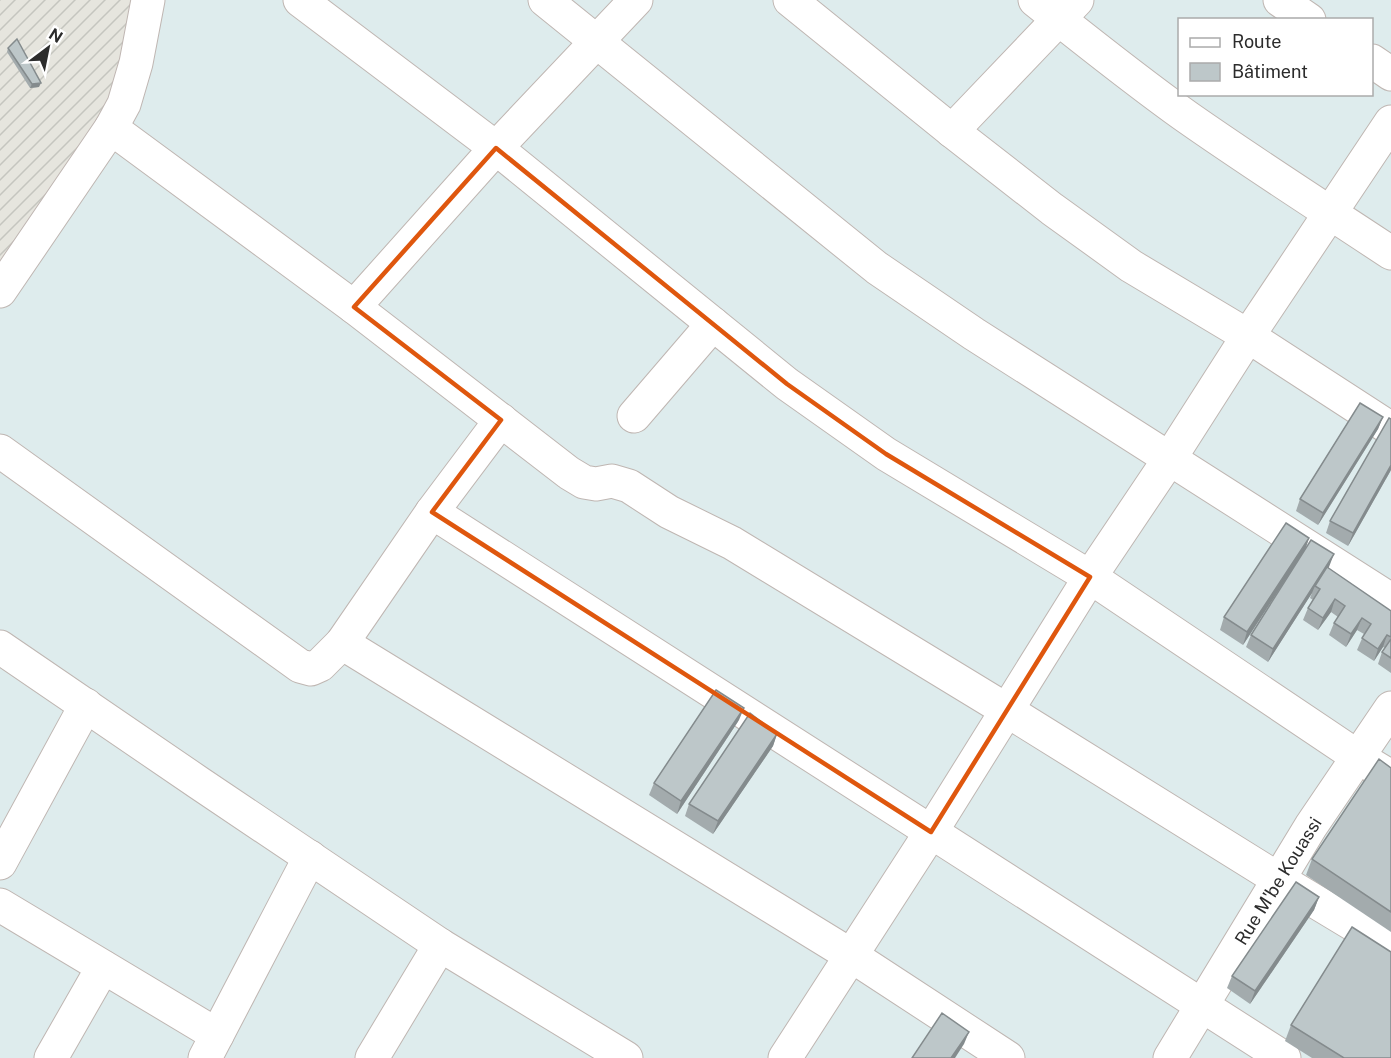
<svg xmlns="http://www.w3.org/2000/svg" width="1391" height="1058" viewBox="0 0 1391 1058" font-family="'Public Sans',sans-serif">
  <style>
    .industrial { fill: url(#industrial-furrows) }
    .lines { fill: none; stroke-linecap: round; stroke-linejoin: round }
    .minor-casing { stroke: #bfb6b2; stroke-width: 35 }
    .minor { stroke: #fff; stroke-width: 33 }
    .wall { fill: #a3abad }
    .shaded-wall { fill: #848b8d }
    .building { fill: #bdc7c9; stroke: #848b8d; stroke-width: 1.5 }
    .marked { fill: none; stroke: #df570e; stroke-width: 4.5; stroke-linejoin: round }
    .labels { text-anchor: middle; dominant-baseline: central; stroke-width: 6; stroke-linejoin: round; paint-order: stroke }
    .street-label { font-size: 18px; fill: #2c2c2c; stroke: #fff }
  </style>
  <defs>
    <pattern id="industrial-furrows" width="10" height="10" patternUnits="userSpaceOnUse" patternTransform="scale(1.5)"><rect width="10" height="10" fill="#e6e5de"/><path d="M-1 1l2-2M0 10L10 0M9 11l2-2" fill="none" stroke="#c5c5bf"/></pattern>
  </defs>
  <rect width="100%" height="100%" fill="#deeced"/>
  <polygon class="industrial" points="0,0 148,0 136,63 0,291"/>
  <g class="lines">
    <g class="minor-casing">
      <g id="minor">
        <polyline points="300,0 496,148 787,384 886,454 1090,577 1358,757 1391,777"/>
        <polyline points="545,0 877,268 974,334 1391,600"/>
        <polyline points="790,0 952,131 1052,209 1131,266 1248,336 1391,429"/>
        <path d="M1035,0c50,40 100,80 152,117 67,47 136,91 204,136"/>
        <polyline points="1280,0 1309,20"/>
        <polyline points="1372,61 1391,74"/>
        <polyline points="111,128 354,307 569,473 584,482 596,484 612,481 629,486 669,512 732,543 1008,711 1278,879 1391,947"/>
        <polyline points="952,131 1077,0"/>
        <polyline points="0,291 111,128 124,104 136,63 148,0"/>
        <polyline points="354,307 496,148 636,0"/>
        <polyline points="634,416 713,324"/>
        <polyline points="0,451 300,666 311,669 320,665 342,643 432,512 501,420"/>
        <polyline points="432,512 1284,1058"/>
        <polyline points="342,643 852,956 1008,1058"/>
        <polyline points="0,647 199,783 440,945 626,1058"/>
        <polyline points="0,863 86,705"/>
        <polyline points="0,905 217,1035"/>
        <polyline points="51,1058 103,967"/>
        <polyline points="205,1058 310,857"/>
        <polyline points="372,1058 440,945"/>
        <polyline points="785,1058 931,832 1090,577 1170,458 1248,336 1391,122"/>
        <polyline points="1170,1058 1311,826 1391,708"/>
      </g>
    </g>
    <use href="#minor" class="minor"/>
  </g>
  <g class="wall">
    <polygon points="8,48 39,87 30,88 7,52"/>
    <polygon points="1383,417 1378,429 1318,525 1296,511 1300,499"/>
    <polygon points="1391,470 1348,546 1326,533 1330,521"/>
    <polygon points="1309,538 1305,550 1243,645 1220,630 1224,617"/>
    <polygon points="1329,567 1328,568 1391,611 1391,673 1378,664 1382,652 1385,648 1383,647 1374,661 1357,650 1364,634 1357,630 1346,647 1329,635 1334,623 1338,617 1331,612 1318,630 1303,620 1308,608 1313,600 1310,598 1312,593 1268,662 1246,647 1251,635"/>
    <polygon points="739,720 677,814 649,795 654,783"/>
    <polygon points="777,734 773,746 713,834 685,816 689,804"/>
    <polygon points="1391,768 1391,932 1306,875 1312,859"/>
    <polygon points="1319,897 1314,910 1250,1004 1227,988 1232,976"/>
    <polygon points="1291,1025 1391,1058 1312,1058 1285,1041"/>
  </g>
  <g class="shaded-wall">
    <polygon points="41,83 39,87 30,88 32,84"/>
    <polygon points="1383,417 1378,429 1318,525 1323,513"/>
    <polygon points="1391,465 1391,470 1348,546 1353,533"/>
    <polygon points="1309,538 1305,550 1243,645 1247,632"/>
    <polygon points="1334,554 1329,567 1316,587 1315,586 1312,593 1268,662 1273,649"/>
    <polygon points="1335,599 1331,612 1318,630 1323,618"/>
    <polygon points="1362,618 1357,630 1346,647 1351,634"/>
    <polygon points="1387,635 1383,647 1374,661 1378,649"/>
    <polygon points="744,708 739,720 677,814 681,801"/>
    <polygon points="777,734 773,746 713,834 718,821"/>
    <polygon points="1319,897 1314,910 1250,1004 1255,991"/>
    <polygon points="969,1032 964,1044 955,1058 951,1058"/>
  </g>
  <g class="building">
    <polygon points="17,39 41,83 32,84 8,48"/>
    <polygon points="1360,403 1383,417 1323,513 1300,499"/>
    <polygon points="1389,418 1391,419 1391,465 1353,533 1330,521"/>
    <polygon points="1286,523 1309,538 1247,632 1224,617"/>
    <polygon points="1311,540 1334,554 1273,649 1251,635"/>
    <polygon points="1327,567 1391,611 1391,637 1387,635 1378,649 1362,638 1371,624 1362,618 1351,634 1334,623 1345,606 1335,599 1323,618 1308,608 1320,589 1315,586"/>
    <polygon points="1391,639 1391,658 1382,652"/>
    <polygon points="716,690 744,708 681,801 654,783"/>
    <polygon points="750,713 777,734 718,821 689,804"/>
    <polygon points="1379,759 1391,768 1391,912 1312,859"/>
    <polygon points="1296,882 1319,897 1255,991 1232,976"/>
    <polygon points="1352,927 1391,952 1391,1058 1344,1058 1291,1025"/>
    <polygon points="942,1013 969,1032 951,1058 912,1058"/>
  </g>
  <path class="marked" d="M496,148l291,236 99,70 204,123 -159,255 -499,-320 69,-92 -147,-113z"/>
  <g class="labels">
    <g class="street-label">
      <text transform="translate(1278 881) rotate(-58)">Rue M'be Kouassi</text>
    </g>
  </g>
  <rect x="1178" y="18" width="195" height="78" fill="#ffffff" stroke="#ababab" stroke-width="1.5"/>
  <rect x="1190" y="38" width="30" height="9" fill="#ffffff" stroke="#ababab" stroke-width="1.5"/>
  <text x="1232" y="48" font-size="18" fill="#2c2c2c">Route</text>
  <rect x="1190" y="63" width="30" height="18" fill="#bdc7c9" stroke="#ababab" stroke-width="1.5"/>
  <text x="1232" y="78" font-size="18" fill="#2c2c2c">Bâtiment</text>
  <g transform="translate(48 48) rotate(32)" stroke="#ffffff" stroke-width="4.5" paint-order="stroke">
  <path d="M0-4.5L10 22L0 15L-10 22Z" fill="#2c2c2c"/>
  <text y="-9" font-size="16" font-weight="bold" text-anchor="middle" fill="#2c2c2c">N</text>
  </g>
</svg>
